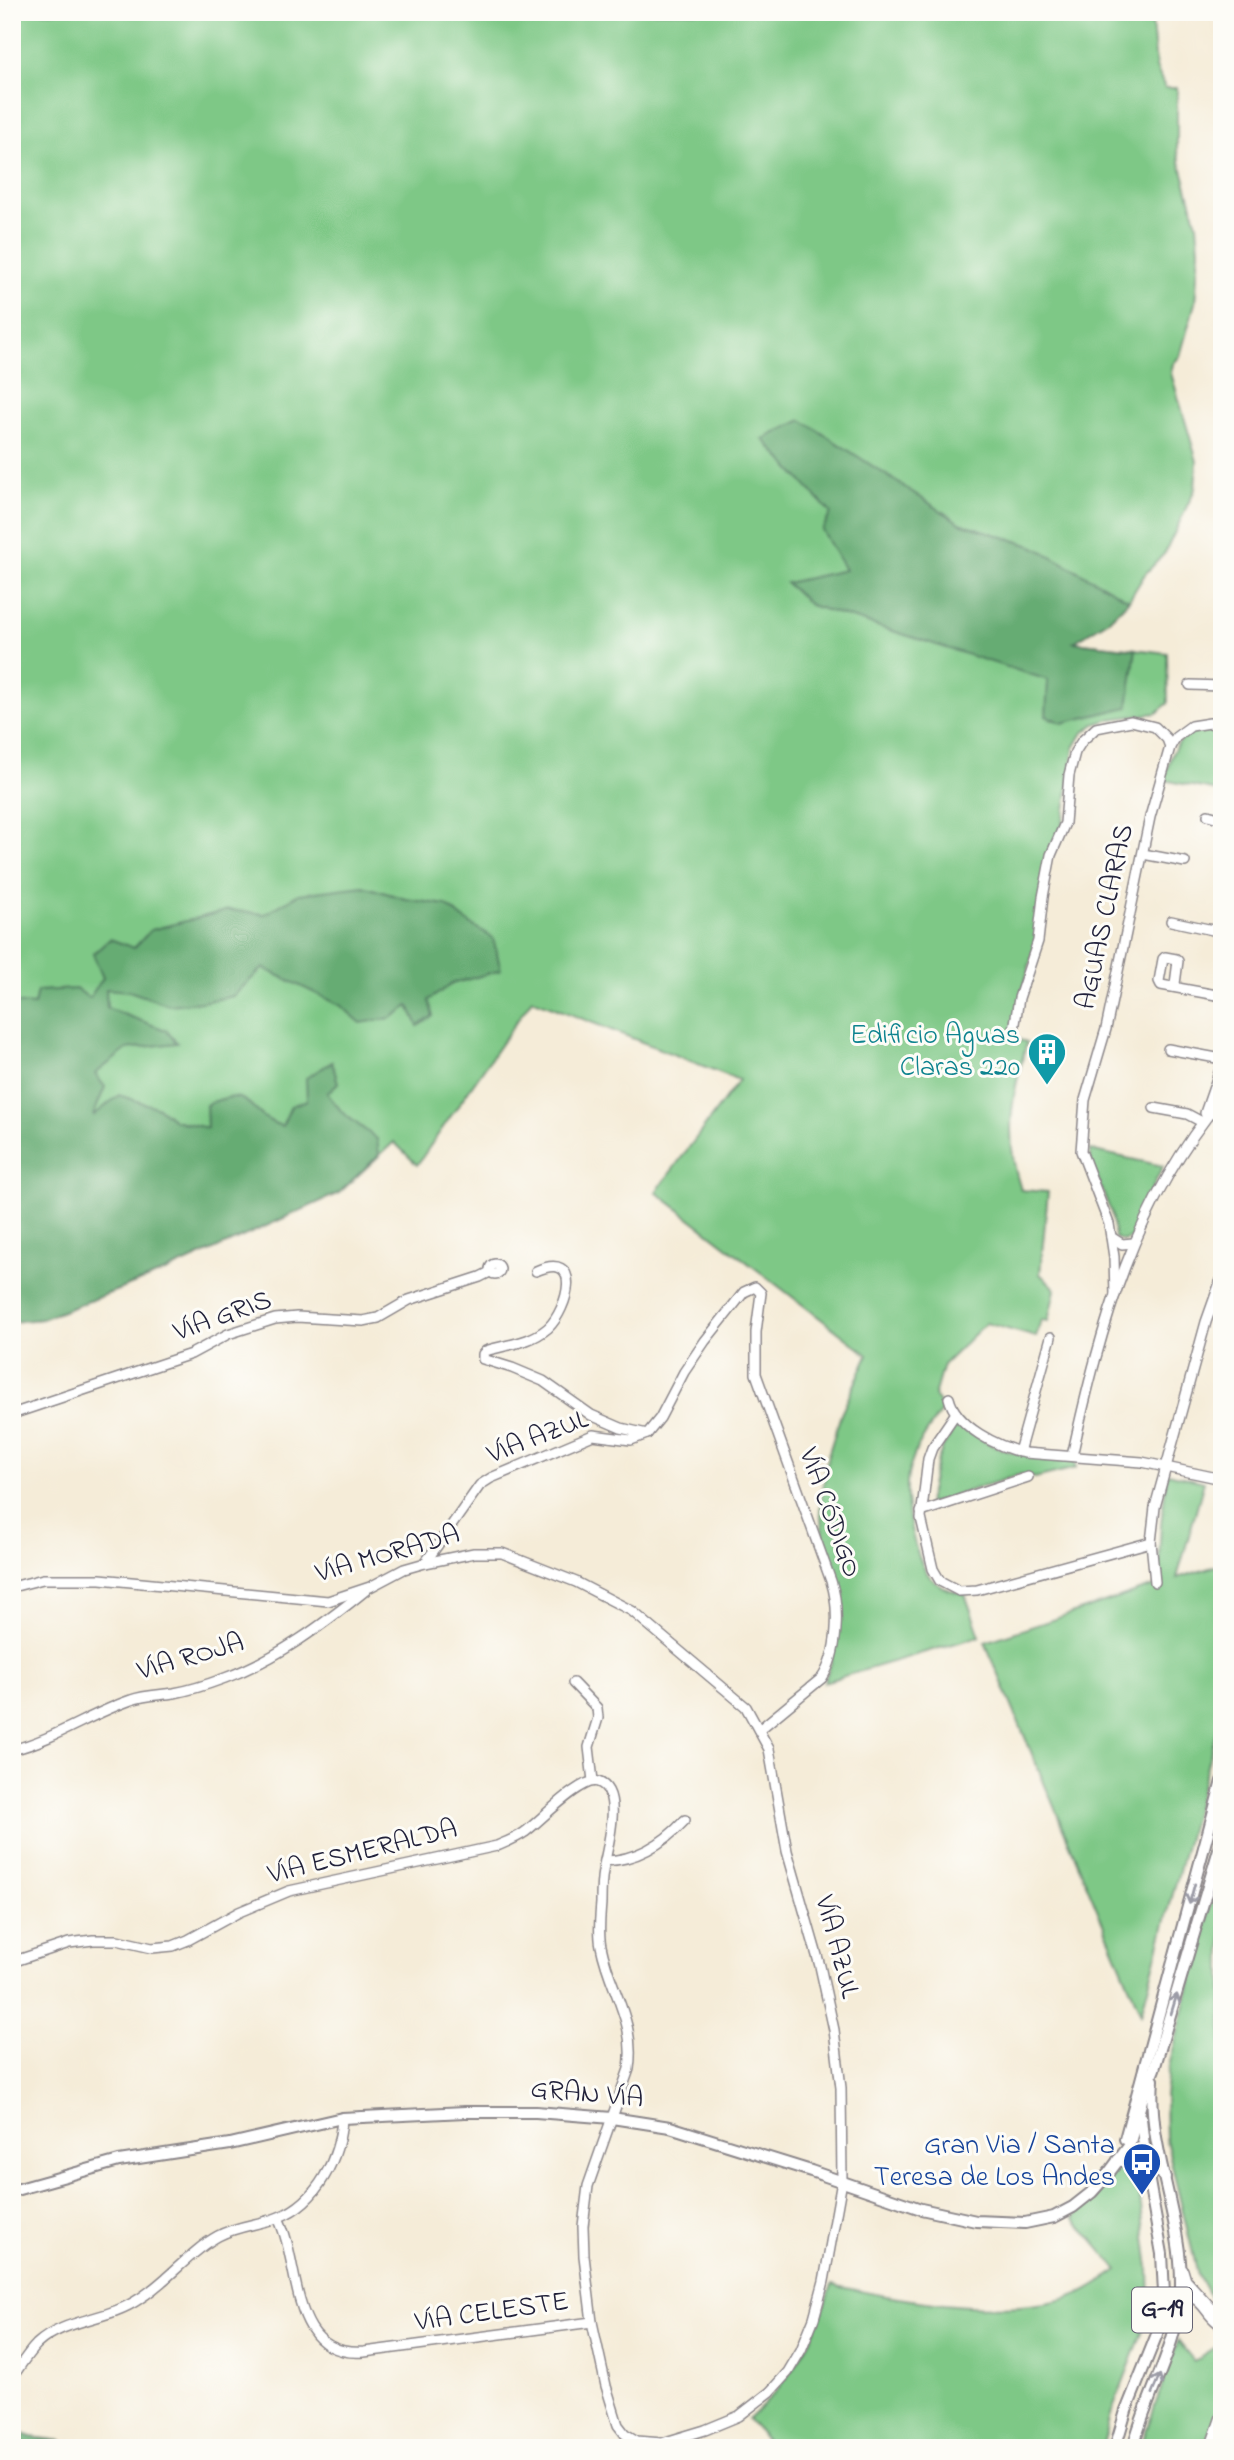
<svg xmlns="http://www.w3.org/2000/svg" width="1234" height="2460" viewBox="0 0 1234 2460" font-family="'Indie Flower',sans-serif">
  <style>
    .green { fill: #7ec886; stroke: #507560; stroke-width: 2 }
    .forest { fill: #66ac73; stroke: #446757; stroke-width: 2 }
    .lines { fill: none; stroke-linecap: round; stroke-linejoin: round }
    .minor-casing { stroke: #8c878a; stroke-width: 12 }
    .major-casing { stroke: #8c878a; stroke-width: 14 }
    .minor { stroke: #fff; stroke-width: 9 }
    .major { stroke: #fff; stroke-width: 10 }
    .oneway { stroke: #9c9ca7 }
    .labels { text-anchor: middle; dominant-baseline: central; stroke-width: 6; stroke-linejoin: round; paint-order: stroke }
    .shield { fill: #fdfcf7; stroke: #646373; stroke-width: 2 }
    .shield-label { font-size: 26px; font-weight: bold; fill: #22223b }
    .street-label { font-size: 28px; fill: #22223b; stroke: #fdfcf7 }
    .culture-label { font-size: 28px; fill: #0d838f; stroke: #fdfcf7; text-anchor: end }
    .transit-label { font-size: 28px; fill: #164399; stroke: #fdfcf7; text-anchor: end }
  </style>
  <rect width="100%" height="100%" fill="#fdfcf7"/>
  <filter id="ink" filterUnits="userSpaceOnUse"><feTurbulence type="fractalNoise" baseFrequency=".0143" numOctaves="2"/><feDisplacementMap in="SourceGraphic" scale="14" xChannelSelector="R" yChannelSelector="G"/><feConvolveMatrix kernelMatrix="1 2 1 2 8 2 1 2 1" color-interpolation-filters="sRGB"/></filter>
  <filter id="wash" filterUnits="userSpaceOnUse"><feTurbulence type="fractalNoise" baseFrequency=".00686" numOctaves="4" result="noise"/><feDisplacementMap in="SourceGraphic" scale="28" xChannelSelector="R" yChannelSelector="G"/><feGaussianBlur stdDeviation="1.57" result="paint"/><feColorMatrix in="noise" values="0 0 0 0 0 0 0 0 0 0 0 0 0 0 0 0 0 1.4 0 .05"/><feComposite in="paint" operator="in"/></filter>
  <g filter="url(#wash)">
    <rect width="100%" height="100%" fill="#f5ecd8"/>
    <g class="green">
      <path d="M12,12h1139l5,55 9,21h12v63l20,73 2,26 -4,53 -15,53 -7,8 -2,9 26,88 -2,28 -30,64 -20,21 -16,26 -20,20 -35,22 93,11 1,50 -11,10 -46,6 -16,5 -13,10 -8,14 -11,76 -12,24 -15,93 -24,89 7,10 8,2c-15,52 -24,94 -6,148l27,2 -8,82 13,12 2,4 -7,31 -7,-1 -5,17 -50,-14 -43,42 -9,31 9,13c-15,20 -30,41 -35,66 -5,26 6,90 27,107 9,7 19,10 30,12l15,42 -156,46 7,-19 10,-75 -17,-42 -4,-36 7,-51 14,-45 27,-59 -212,-163 83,-112 -207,-81 -115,166 -23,-23 -55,51 -172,78 -125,48 -30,3z"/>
      <path d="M1198,727l16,2 8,5v58l-58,-12c8,-28 8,-36 34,-53z"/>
      <polygon points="1090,1150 1163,1166 1146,1201 1133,1237 1124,1241 1115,1238 1111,1212 1092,1166"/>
      <path d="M960,1422c35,35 68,34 114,37l2,9 -41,10 -14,-4 -93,30c5,-32 10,-57 32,-82z"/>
      <path d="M1168,1473l36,9 -27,96 45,-14v145l-81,305 -156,-372 176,-58c-4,-38 1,-74 7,-111z"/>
      <polygon points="1222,1862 1222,2319 1198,2275 1166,2140 1165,2096 1168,2070"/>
      <path d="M1117,2162l19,5 13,101 1,36 -6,24 -32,83 -10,37h-328l-26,-28c41,-37 69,-82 84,-135 66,15 156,31 224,16 23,-4 43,-18 62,-31l-44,-52z"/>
      <path d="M1178,2341l16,20 27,-17c6,40 -4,67 -17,104h-64z"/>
    </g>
    <g class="forest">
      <polygon points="802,420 960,523 1035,547 1129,600 1109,620 1074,642 1136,649 1128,707 1062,723 1046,716 1048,680 810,605 786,583 845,570 822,530 831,513 763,439"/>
      <path d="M363,886l43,13 40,6 23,18 24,15 8,32 -49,14 -23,16 4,16 -15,10 -9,-20 -18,12 -30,5 -21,-18 -77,-37 -30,28 -31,6 -33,3 -40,-14 -23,-2 1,19 59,22 11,13 -50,6 -32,25 10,13 -12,29 26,-21 40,13 15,12 33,8 -1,-23c48,-23 40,11 76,21l9,-20 16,-6 -1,-22 26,-16 6,21 -11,10 16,20 34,26 2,16 -40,38 -172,78 -125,48 -30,3v-319l22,2 3,-14 40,-2 12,9 14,-20 -10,-24 17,-15 24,9 17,-18 78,-20 36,4 34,-20z"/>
      <polygon points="12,2430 32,2437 61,2441 65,2448 12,2448"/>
    </g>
  </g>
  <g filter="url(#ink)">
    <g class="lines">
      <g class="minor-casing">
        <g id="minor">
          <polyline points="1190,685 1222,686"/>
          <polyline points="1208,815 1222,819"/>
          <polyline points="1143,854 1185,862"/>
          <polyline points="1171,921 1222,932"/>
          <polyline points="1178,988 1175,984 1178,961 1176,959 1165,957 1163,959 1159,981 1161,985 1222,996"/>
          <polyline points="1014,1030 1019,998 1038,941 1043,897 1051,855 1065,823 1069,775 1075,752 1082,741 1096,728 1131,721 1155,727 1167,739 1170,747"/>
          <polyline points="1168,1049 1222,1059"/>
          <polyline points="1154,1108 1187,1114 1202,1122"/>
          <polyline points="1205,1113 1222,1064"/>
          <polyline points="1111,1237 1122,1244 1133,1243"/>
          <circle cx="495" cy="1269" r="5"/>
          <path d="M536,1271c48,-21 32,38 12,57 -19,16 -41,16 -62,23l-3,3v5l29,9 31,13 48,34 30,13 26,6"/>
          <polyline points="1115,1295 1114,1257 1109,1224 1081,1151 1085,1100 1106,1029 1150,817 1170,747 1176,737 1191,726 1210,723 1222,726"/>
          <path d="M949,1398c7,29 49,49 76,55l117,9 80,17"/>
          <polyline points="956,1413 932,1448 928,1459 921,1518 933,1569 940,1581 959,1591 977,1590 1151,1542"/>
          <polyline points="12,1414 191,1354 228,1334 275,1319 297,1317 363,1321 378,1318 409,1300 480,1277 490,1272"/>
          <polyline points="1019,1452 1051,1337"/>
          <path d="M1072,1456c29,-131 62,-253 150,-358"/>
          <polyline points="921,1512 1028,1477"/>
          <path d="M425,1563l55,-78 11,-7 102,-43 38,5 16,-6 13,-16 24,-46 21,-31 39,-49 11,-5 6,6 -5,39v42l75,207c9,27 7,73 -9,97l-63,52"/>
          <polyline points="1155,1582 1151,1542 1155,1507 1206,1322 1222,1277"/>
          <path d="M12,1587l31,-8h57l228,22 42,-14 34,-18 21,-6 49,-10h28l74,29 56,29 114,96 23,42 18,102 33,115 14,64 7,58 1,93 -18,100 -10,37 -13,32 -13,22 -18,20 -31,24 -34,14 -43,13 -25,-2 -12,-7 -7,-9 -12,-39 -14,-64 -8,-66 -1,-30 5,-40 41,-117c7,-50 -19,-77 -28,-123 -3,-14 -1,-29 0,-43 0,-10 0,-21 2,-32 3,-20 22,-80 -5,-89 -16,-6 -59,40 -73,50 -8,6 -19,10 -28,14l-208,45 -50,21 -51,28 -15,6 -21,2 -35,-8h-24l-24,3 -57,19"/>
          <polyline points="573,1683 597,1708 598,1718 589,1747 593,1781"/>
          <path d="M12,1750c43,-11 78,-36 119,-50 13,-5 29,-5 43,-7 17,-3 35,-9 51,-15 52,-19 99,-54 141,-88"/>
          <path d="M605,1861c32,-1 59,-18 80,-41"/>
          <path d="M278,2218c24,46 9,140 86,134l228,-30"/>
          <polyline points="1183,2270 1186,2280 1216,2313 1222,2332"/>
          <path d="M1180,2315l6,-13 7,-4c11,5 14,17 24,24"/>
          <path d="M12,2378c8,-12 15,-24 25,-34 28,-26 70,-23 102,-45 29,-18 50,-47 79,-63 20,-11 41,-11 61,-19 39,-15 61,-60 63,-99"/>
          <polyline points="1210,2448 1222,2414"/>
        </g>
      </g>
      <g class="major-casing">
        <g id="major">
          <polyline points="1125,2139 1222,1781"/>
          <polyline points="1118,2160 1152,2167 1165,2177"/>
          <polyline points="12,2191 119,2161 230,2144 342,2118 465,2112 536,2112 612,2118 670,2127 811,2171 921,2209 976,2221 1025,2223 1054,2217 1073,2207 1092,2192 1108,2174 1129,2146 1144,2093 1154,2069 1222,1839"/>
          <polyline points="1115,2448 1126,2411 1157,2334 1164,2293 1162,2254 1146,2165 1141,2118"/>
          <path d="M1133,2448c14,-56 47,-104 48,-163 1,-68 -34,-139 -28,-205"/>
        </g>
      </g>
      <use href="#minor" class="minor"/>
      <use href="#major" class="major"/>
    </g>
    <defs><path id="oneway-shaft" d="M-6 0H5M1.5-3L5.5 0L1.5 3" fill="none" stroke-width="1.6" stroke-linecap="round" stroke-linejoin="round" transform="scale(1.75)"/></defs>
    <g class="oneway">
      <use href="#oneway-shaft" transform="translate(1192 1894) rotate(105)"/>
      <use href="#oneway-shaft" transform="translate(1174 2004) rotate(-73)"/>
      <use href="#oneway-shaft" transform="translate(1156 2384) rotate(-67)"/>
    </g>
  </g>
  <defs>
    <g id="building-pin" transform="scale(2.0125)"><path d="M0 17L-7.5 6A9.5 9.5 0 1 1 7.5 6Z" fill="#0f9aa8" stroke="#fdfcf7"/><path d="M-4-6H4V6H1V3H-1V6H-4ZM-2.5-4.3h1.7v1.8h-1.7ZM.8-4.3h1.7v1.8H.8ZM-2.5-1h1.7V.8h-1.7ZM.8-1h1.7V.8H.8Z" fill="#fff"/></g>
    <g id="bus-pin" transform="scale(2.0125)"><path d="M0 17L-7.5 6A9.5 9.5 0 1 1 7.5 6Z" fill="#1a4fb4" stroke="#fdfcf7"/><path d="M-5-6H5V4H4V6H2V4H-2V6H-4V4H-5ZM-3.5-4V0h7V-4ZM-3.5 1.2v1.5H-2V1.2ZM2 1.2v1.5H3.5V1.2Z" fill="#fff"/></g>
  </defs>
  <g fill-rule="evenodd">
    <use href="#building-pin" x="1047" y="1052"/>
    <use href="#bus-pin" x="1142" y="2162"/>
  </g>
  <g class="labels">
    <rect class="shield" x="1132" y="2287.5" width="60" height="45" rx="5"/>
    <g class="shield-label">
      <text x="1162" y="2310">G-19</text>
    </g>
    <g class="street-label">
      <text transform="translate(1106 917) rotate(-78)">AGUAS CLARAS</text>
      <text transform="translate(223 1317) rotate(-20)">VÍA GRIS</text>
      <text transform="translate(538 1438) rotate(-21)">VÍA AZUL</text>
      <text transform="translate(829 1513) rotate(70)">VÍA CÓDIGO</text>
      <text transform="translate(388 1555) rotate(-16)">VÍA MORADA</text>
      <text transform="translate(191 1658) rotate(-16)">VÍA ROJA</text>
      <text transform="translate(363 1853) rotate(-14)">VÍA ESMERALDA</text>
      <text transform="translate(836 1947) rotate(75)">VÍA AZUL</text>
      <text transform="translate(587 2095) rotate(5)">GRAN VÍA</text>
      <text transform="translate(492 2313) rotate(-8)">VÍA CELESTE</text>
    </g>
    <g class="culture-label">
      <text x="1020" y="1036">Edificio Aguas<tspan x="1020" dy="32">Claras 220</tspan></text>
    </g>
    <g class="transit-label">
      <text x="1115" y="2146">Gran Via / Santa<tspan x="1115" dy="32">Teresa de Los Andes</tspan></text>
    </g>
  </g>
  <rect width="1234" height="2460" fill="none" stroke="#fdfcf7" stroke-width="42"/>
</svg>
